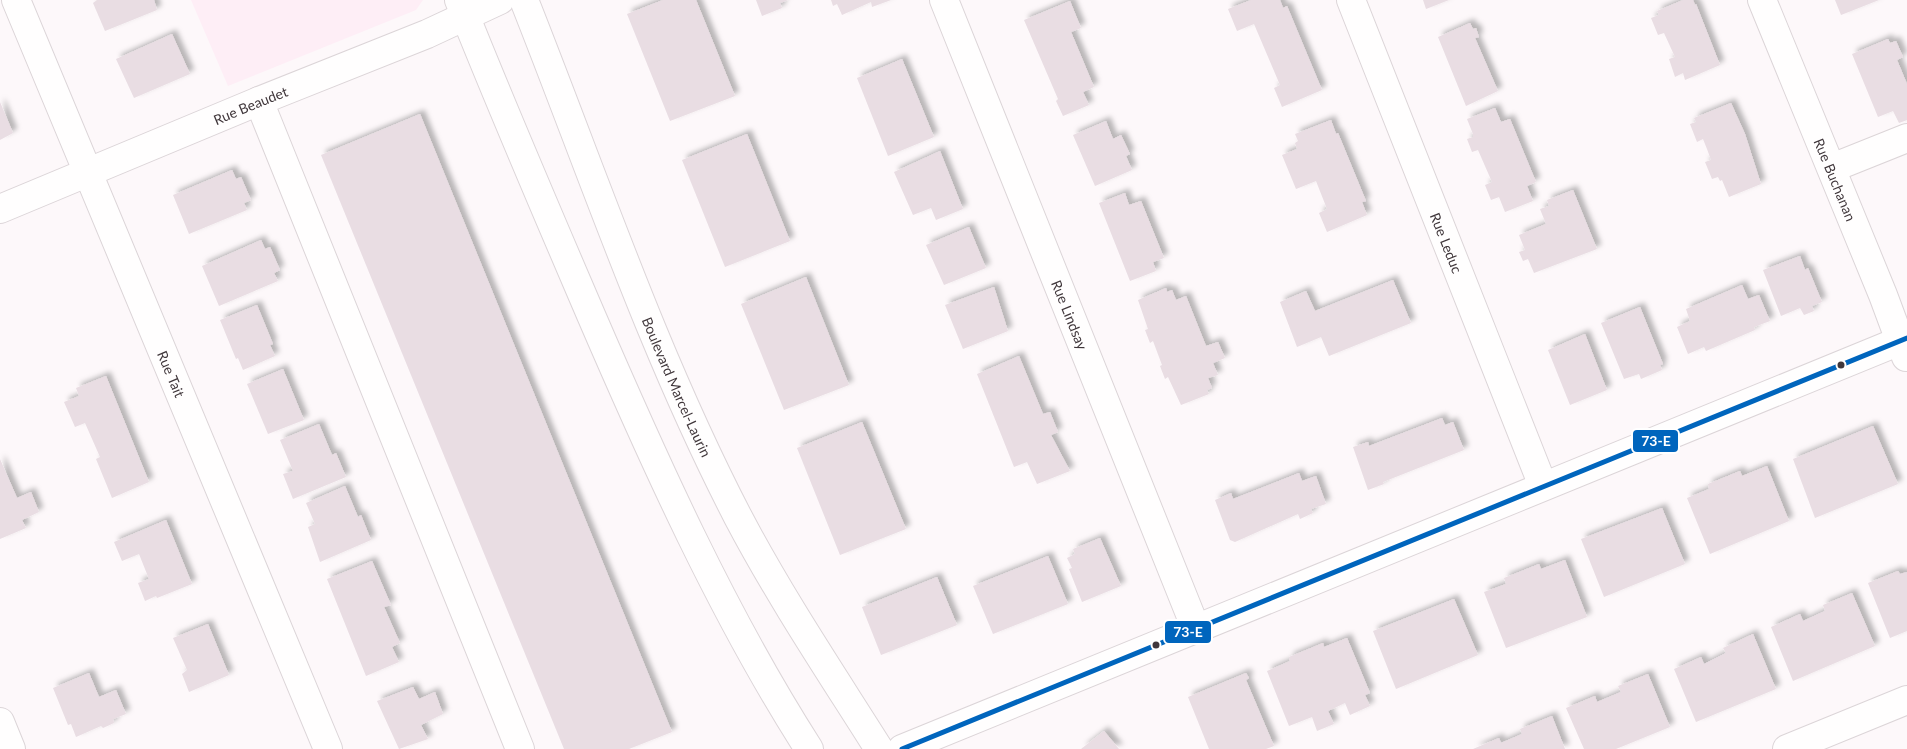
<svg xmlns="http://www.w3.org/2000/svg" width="1907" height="749" viewBox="0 0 1907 749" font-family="Lato,sans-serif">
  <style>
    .built { fill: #feeef6 }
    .building { fill: #e9dde3; filter: url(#shadow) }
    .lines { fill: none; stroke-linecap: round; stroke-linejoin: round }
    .minor-casing { stroke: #dcd5d8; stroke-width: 30 }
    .major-casing { stroke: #dcd5d8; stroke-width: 30 }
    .minor { stroke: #fffefe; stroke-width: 28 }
    .major { stroke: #fffefe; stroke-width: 28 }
    .bus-1-casing { stroke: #fff; stroke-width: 9 }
    .bus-1 { stroke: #0065bd; stroke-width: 5 }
    .bus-dot { fill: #40373b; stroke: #fff; stroke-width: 2 }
    .labels { text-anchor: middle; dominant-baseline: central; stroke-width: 4.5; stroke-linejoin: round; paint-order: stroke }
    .street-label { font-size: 14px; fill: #40373b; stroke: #fff }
    .line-badge { stroke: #fff; stroke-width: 2 }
    .badge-label { font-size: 14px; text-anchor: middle; font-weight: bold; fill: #fff }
  </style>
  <defs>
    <filter id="shadow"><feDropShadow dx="4.5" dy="-4.5" stdDeviation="2.5" flood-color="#0004"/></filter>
  </defs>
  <rect width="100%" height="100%" fill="#fdf8fa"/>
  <polygon class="built" points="191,0 423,0 416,10 228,86"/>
  <g class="building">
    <polygon points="97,0 154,0 157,10 105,31 93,3"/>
    <polygon points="663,0 696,0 735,96 670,121 627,14"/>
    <polygon points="756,0 788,0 780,3 782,8 762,16"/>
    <polygon points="831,0 891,0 872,7 871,2 842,15 837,4 833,6"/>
    <polygon points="1251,0 1280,0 1283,8 1287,6 1322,90 1282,107 1274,88 1280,85 1254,24 1237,31 1228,9"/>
    <polygon points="1423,0 1449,0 1426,9"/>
    <polygon points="1683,0 1693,0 1695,5 1696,4 1720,65 1685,80 1683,73 1675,77 1669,59 1675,57 1664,33 1658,35 1651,18 1659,15 1657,11"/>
    <polygon points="1835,0 1879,0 1841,15"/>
    <polygon points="1070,1 1081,28 1071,32 1094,87 1083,92 1089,105 1063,116 1056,101 1058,99 1024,20"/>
    <polygon points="1470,23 1473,29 1476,28 1479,37 1475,38 1498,91 1466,106 1438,37"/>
    <polygon points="172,34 190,74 134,98 116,59"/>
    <polygon points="1888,39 1890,43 1896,41 1903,57 1897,60 1907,84 1907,120 1899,123 1893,111 1878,117 1852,54"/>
    <polygon points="902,59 934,137 888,156 857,78"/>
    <polygon points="0,102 13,133 0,140"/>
    <polygon points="1731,103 1745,134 1761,184 1729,197 1722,180 1720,181 1718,177 1712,179 1705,162 1711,160 1707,149 1703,139 1697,142 1690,124 1696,122 1694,118"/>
    <polygon points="1495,108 1501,122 1510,119 1536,182 1527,186 1533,201 1505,212 1499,197 1491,200 1485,185 1492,182 1478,150 1472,152 1467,139 1473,137 1473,134 1467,119"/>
    <polygon points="420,114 672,732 629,749 564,749 321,155"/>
    <polygon points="1331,120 1336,134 1338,133 1366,201 1362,202 1367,215 1327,232 1319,213 1327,209 1316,181 1296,189 1282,155 1297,149 1295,143 1298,141 1295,134"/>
    <polygon points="1106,121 1113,139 1121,135 1130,154 1126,156 1132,170 1095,186 1073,135"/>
    <polygon points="747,134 790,241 725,267 682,160"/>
    <polygon points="940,151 963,209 936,220 931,208 913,215 894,172"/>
    <polygon points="232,170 236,179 241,177 251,200 244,203 247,210 189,234 173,195"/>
    <polygon points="1573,190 1597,249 1534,273 1528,259 1523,261 1519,252 1525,250 1519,235 1546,224 1540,209 1549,206 1547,200"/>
    <polygon points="1125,193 1129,205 1141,201 1164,258 1153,262 1156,271 1130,281 1099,203"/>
    <polygon points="969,227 986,268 944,285 926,245"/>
    <polygon points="261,240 265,249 270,247 280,270 274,273 278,281 219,306 202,266"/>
    <polygon points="1800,256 1805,270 1808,268 1822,302 1812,306 1814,311 1804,315 1800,308 1781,316 1763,270"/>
    <polygon points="806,277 849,385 784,410 741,304"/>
    <polygon points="1393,280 1411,323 1329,356 1321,337 1297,347 1280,302 1306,291 1315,311"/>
    <polygon points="1742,285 1748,299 1759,295 1770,321 1754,327 1755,330 1706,351 1704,347 1688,354 1677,327 1690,321 1686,309"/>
    <polygon points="994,287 1008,331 963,349 945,305"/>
    <polygon points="1166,288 1167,292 1172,290 1176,300 1186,296 1206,346 1218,342 1225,358 1213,363 1218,375 1208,378 1212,388 1207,390 1209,394 1181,405 1168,377 1165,379 1160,366 1162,365 1153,341 1150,343 1145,330 1148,329 1138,300"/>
    <polygon points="257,305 273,344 270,345 275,356 243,370 238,358 236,359 220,320"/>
    <polygon points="1640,307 1663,364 1660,365 1662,370 1641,379 1639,374 1624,379 1601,323"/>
    <polygon points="1585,334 1607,390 1570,405 1548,350"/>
    <polygon points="1019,356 1043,414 1050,412 1058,432 1051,435 1070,471 1037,484 1027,462 1014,467 977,374"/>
    <polygon points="283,369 304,420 268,434 247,384"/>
    <polygon points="106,376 149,482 112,498 96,459 100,457 85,423 75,427 64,402 79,396 76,388"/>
    <polygon points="1442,418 1445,425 1453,422 1464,450 1383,482 1384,484 1368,490 1353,447 1368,442 1369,446"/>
    <polygon points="862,422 906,529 840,555 797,448"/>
    <polygon points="319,424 332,455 336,453 346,477 293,499 283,474 293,471 280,440"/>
    <polygon points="1873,426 1898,484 1815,518 1793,459"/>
    <polygon points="0,459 17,498 31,492 39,512 22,520 26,528 0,539"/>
    <polygon points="1767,466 1789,521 1710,554 1687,498 1709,489 1708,484 1740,471 1742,476"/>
    <polygon points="1299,473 1302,481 1316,476 1326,504 1311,509 1313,513 1300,519 1298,514 1235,542 1230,540 1215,500 1231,493 1233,499"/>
    <polygon points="345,486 358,517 361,515 371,540 320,562 308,527 315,524 306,503"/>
    <polygon points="1662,508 1685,564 1604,597 1581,539"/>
    <polygon points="166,520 192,584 157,598 156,596 145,601 138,583 149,579 139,554 122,561 114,542"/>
    <polygon points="1100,538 1121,586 1082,602 1069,569 1072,568 1067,558 1075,554 1073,549"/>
    <polygon points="1048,556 1068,604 993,634 973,586"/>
    <polygon points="1565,560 1587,617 1506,648 1484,592 1506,584 1504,578 1539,564 1541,569"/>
    <polygon points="372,561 391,605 384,607 400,643 392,647 399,662 366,676 327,579"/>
    <polygon points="1898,571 1900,574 1907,572 1907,631 1890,638 1868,583"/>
    <polygon points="937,577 957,625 881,655 862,607"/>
    <polygon points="1852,593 1875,646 1793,681 1771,627 1800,614 1803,621 1825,611 1823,605"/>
    <polygon points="1454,599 1478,655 1396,689 1373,631"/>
    <polygon points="208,624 229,675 189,692 182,674 187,670 173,638"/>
    <polygon points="1753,634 1776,689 1696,722 1674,669 1701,657 1704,664 1726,653 1723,648"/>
    <polygon points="1347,638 1370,693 1365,695 1370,706 1350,715 1345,703 1328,711 1334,724 1317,731 1312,717 1289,726 1267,671 1290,661 1289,657 1323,643 1324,647"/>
    <polygon points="89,673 99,697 116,690 126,714 113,719 114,723 103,728 101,726 76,737 71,724 68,725 53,688"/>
    <polygon points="1246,673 1249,678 1246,680 1274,746 1266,749 1209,749 1188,697"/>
    <polygon points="1648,674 1670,727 1616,749 1584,749 1566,708 1595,696 1597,702 1621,692 1618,686"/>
    <polygon points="413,687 419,699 435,692 443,714 421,725 428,739 399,749 377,701"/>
    <polygon points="1552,716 1565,749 1473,749 1499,738 1501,743 1522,734 1520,729"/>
    <polygon points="1104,731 1119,749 1081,749"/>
  </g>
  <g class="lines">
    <g class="minor-casing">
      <g id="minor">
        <path id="s1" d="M16,0l312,749"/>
        <path id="s2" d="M944,0l252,629"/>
        <path id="s3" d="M1351,0l192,486"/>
        <path id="s4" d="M1762,0l121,295 23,62"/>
        <polyline points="259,101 520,749"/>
        <polyline points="1832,168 1907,138"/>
        <path id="s5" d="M0,209l259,-108 168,-67 73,-34"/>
        <polyline points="0,722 11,749"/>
        <polyline points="902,749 1907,338"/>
        <polyline points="1787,749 1907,700"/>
      </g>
    </g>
    <g class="major-casing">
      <g id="major">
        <path d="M459,0c42,106 87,210 132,315 63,146 132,300 218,434"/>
        <path id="s6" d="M524,0c69,174 128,351 214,517 42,80 93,156 141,232"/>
      </g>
    </g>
    <use href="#minor" class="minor"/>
    <use href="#major" class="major"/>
    <g class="bus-1-casing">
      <polyline id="bus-1" points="902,749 1907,338"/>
    </g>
    <use href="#bus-1" class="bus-1"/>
  </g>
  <g class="bus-dot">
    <circle cx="1841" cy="365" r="4.5"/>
    <circle cx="1156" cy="645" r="4.5"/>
  </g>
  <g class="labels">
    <g class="street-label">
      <text stroke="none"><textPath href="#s5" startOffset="271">Rue Beaudet</textPath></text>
      <text stroke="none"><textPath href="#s4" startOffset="194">Rue Buchanan</textPath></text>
      <text stroke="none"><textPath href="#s3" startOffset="261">Rue Leduc</textPath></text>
      <text stroke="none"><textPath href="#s2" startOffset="339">Rue Lindsay</textPath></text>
      <text stroke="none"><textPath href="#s1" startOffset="405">Rue Tait</textPath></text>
      <text stroke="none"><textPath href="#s6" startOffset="416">Boulevard Marcel-Laurin</textPath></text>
    </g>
  </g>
  <g class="line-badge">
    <rect x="1632" y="429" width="47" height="24" rx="5" fill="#0065bd"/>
    <rect x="1164" y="620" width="48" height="24" rx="5" fill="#0065bd"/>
  </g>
  <g class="badge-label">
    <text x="1656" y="446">73-E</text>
    <text x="1188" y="637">73-E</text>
  </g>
</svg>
